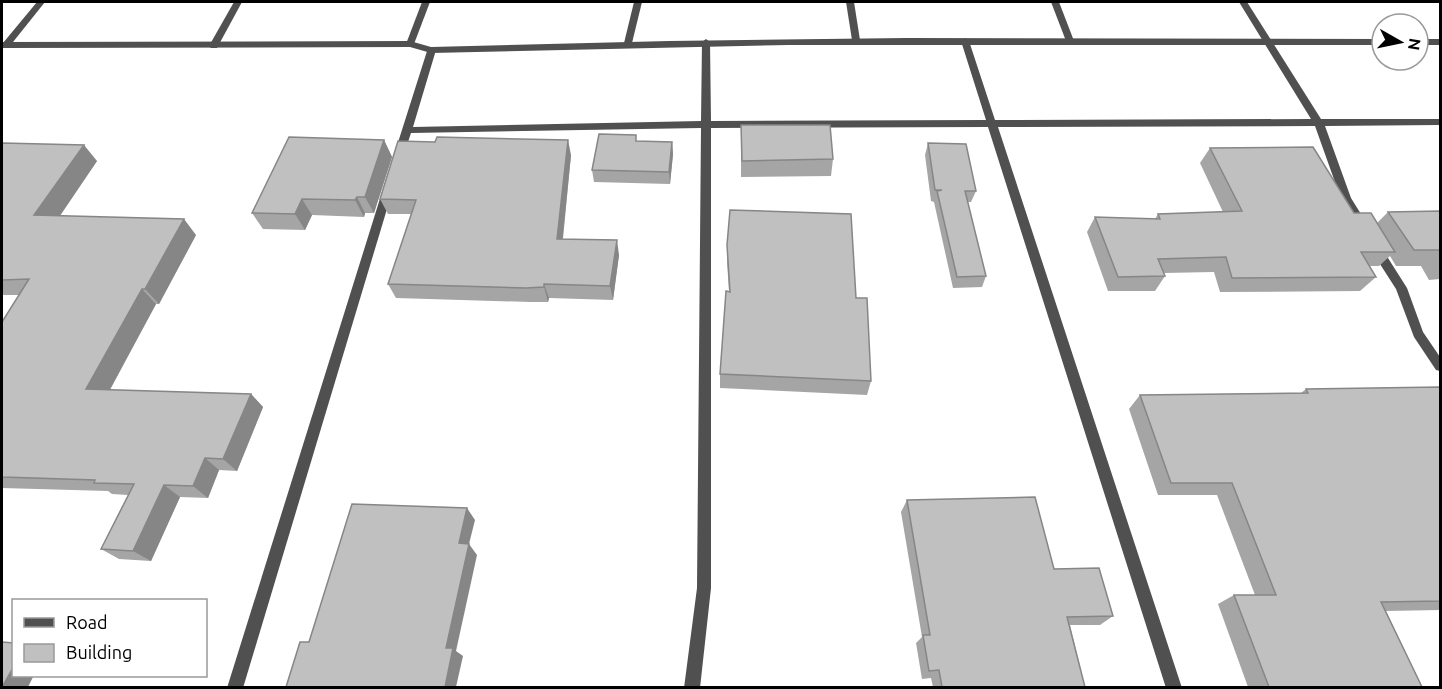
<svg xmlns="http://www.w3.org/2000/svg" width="1442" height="689" viewBox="0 0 1442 689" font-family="Ubuntu,sans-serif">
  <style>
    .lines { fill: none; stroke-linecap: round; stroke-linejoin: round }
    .minor { fill: #505050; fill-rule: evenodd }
    .tertiary { fill: #505050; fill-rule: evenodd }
    .wall { fill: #a5a5a5 }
    .shaded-wall { fill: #868686 }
    .building { fill: #c0c0c0; stroke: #868686; stroke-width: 1.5 }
  </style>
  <rect width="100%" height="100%" fill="#fff"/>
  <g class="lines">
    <g class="minor">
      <polygon points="37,2 45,2 9,47 3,47 3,43"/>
      <polygon points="234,2 242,2 217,48 211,48 209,46"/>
      <polygon points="422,2 430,2 414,44 410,47 407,46 406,44"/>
      <polygon points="634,2 642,2 632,43 628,46 624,43"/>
      <polygon points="846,2 854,2 860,40 859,42 853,42 852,40"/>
      <polygon points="1051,2 1059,2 1074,41 1073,43 1067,43 1066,41"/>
      <polygon points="1239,2 1247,2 1321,119 1440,119 1440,125 1325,126 1351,198 1369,227 1368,230 1360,230 1341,199 1315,126 998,127 1182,688 1166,688 988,127 711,128 711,588 700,688 684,688 697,588 701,128 411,133 403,157 395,157 394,155 428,48 431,47 436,50 413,127 701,121 702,42 706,39 710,42 711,121 986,120 961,41 965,38 969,41 995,120 1311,119"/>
      <polygon points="388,185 393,189 243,688 227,688 383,189"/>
      <polygon points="1377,246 1381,247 1407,288 1423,332 1440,357 1440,371 1436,370 1414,337 1396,289 1371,250"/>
    </g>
    <g class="tertiary">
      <polygon points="906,38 1382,39 1382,45 788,45 431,53 410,47 2,48 2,42 410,41 431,47 669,41"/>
      <rect x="1418" y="39" width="22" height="6"/>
    </g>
  </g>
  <g class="wall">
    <polygon points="741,125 833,159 831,176 741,177"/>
    <polygon points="384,140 392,157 374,213 365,213 364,217 312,215 305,230 263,229 252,213"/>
    <polygon points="637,141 672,142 673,154 670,184 594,182 592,170"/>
    <polygon points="2,143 97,161 60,216 196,235 159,304 156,304 110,390 251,394 263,407 237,471 219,470 208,498 180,497 151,561 119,559 101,549 128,495 112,494 108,491 2,488 2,322 19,295 2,295"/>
    <polygon points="928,143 976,191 971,202 968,202 986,276 982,287 953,288 934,202 931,201 925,155"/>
    <polygon points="1210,148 1377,223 1388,212 1440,211 1440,279 1429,280 1421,266 1396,266 1390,256 1379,266 1369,266 1376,277 1360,291 1220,292 1214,272 1164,273 1165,276 1155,291 1108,291 1087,232 1095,217 1155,219 1158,214 1223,212 1200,163"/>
    <polygon points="571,155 563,239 619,255 613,300 549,298 548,302 531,302 396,298 388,284 411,214 388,214 380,199"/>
    <polygon points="727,245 856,298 871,381 867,395 720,388 720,374 729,292 727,261"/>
    <polygon points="1440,387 1440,610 1386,611 1422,687 1248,687 1218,604 1234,595 1255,595 1217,495 1158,495 1129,409 1140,395 1301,393 1306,389"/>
    <polygon points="907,500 1054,569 1113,616 1100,625 1070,625 1085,687 933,687 931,678 922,679 916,643 922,637 901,512"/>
  </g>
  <g class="shaded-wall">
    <polygon points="384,140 392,157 374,213 365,197"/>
    <polygon points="568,140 571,155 561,254 557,239"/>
    <polygon points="672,142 673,154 670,184 669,172"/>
    <polygon points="84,145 97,161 50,230 34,215"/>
    <polygon points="357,197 365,213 364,217 355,200"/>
    <polygon points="302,199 312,215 305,230 295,214"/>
    <polygon points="184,219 196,235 159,304 145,289"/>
    <polygon points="617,240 619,255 613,300 610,286"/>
    <polygon points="544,284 549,298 548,302 544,287"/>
    <polygon points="142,289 156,304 103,402 86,389"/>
    <polygon points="251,394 263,407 237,471 223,459"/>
    <polygon points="205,458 219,470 208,498 193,486"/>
    <polygon points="164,485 180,497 151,561 133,551"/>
    <polygon points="467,508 475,520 469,544 477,555 456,651 463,656 456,687 445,687 446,648 459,543"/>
    <polygon points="14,666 14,675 34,675 28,687 2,687"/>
  </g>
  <g class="building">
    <polygon points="741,125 830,125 833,159 742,161"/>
    <polygon points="599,134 636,135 636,141 672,142 669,172 592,170"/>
    <polygon points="289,137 384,140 365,197 357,197 355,200 302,199 295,214 252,213"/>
    <polygon points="437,137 568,140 557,239 617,240 610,286 544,284 544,287 526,288 388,284 416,200 380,199 398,141 435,142"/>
    <polygon points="2,143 84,145 34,215 184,219 145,289 142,289 86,389 251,394 223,459 205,458 193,486 164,485 133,551 101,549 134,484 94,483 95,480 2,477 2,322 29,279 2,280"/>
    <polygon points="928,143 966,144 976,191 965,191 986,276 957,277 937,191 942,190 935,190"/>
    <polygon points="1313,147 1354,213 1371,213 1395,252 1361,252 1376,277 1232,278 1226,257 1158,259 1165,276 1118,277 1095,217 1160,219 1158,214 1242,211 1210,148"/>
    <polygon points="730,210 851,214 856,298 867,298 871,381 720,374 726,291 730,292 727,245"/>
    <polygon points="1440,211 1440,253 1439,250 1414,250 1388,212"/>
    <polygon points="1440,387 1440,601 1381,602 1422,687 1269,687 1234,595 1276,595 1232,483 1171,483 1140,395 1308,393 1306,389"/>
    <polygon points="1035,497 1054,569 1099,568 1113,616 1067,617 1085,687 942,687 939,670 929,671 923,635 930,635 907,500"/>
    <polygon points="352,504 467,508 459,543 469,544 446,648 453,648 445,687 286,687 300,642 309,642"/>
    <polygon points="2,642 14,643 14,666 2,687"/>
  </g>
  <rect width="1442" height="689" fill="none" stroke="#000000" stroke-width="6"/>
  <rect x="12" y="599" width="195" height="78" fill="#ffffff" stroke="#999999" stroke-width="1.5"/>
  <rect x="24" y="618" width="30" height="9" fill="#505050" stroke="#999999" stroke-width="1.5"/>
  <text x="66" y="629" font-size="18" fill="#000000">Road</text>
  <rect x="24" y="644" width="30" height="18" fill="#c0c0c0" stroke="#999999" stroke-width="1.5"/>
  <text x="66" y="659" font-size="18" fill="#000000">Building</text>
  <g transform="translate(1400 42) rotate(99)"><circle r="28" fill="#ffffff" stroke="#999999" stroke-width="1.5"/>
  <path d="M0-4.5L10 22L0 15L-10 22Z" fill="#000000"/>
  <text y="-9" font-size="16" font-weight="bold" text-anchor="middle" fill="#000000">N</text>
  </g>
</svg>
